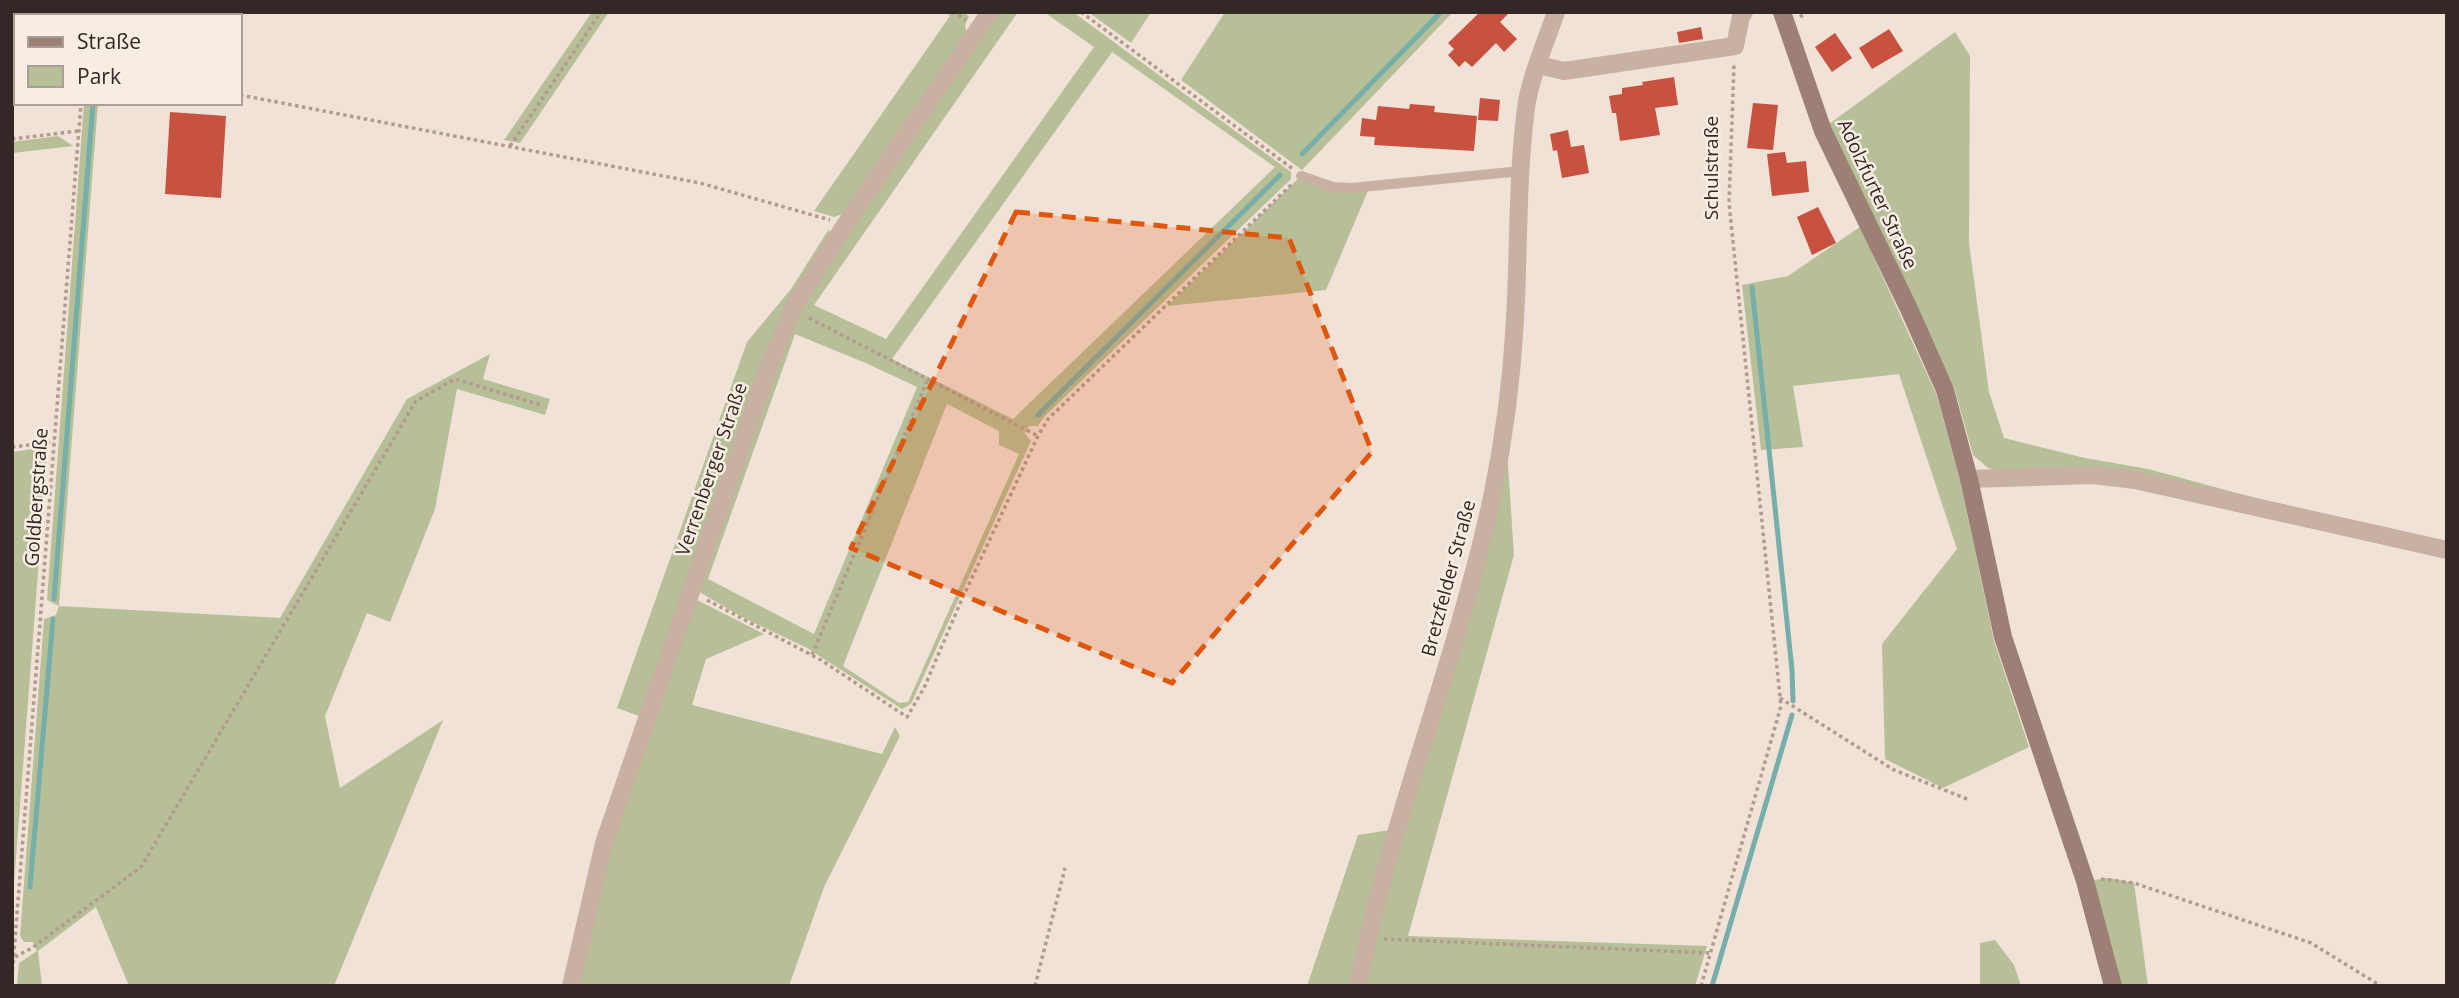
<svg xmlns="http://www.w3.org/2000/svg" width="2459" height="998" viewBox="0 0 2459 998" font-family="'Open Sans',sans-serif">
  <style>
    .green { fill: #b6bf97; fill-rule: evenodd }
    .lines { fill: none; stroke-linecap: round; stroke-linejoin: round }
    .stream { stroke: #76aeaa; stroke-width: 5 }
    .building { fill: #c6523f }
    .path { stroke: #b49a8e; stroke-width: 3.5; stroke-dasharray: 3.5 3.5; stroke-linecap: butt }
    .service { stroke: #c8b0a3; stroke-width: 10 }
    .minor { stroke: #c8b0a3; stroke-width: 18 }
    .secondary { stroke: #9c7f75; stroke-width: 18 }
    .marked { fill: #df570d; fill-opacity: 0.2; stroke: #df570d; stroke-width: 5; stroke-dasharray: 14 9; stroke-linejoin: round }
    .labels { text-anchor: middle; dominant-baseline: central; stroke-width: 5; stroke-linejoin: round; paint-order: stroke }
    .street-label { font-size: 19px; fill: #332825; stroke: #f9ece3 }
  </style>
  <rect width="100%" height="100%" fill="#f1e2d7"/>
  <g class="green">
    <polygon points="592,12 609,12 520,143 504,140"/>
    <polygon points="945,12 962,12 969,16 965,25 967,35 845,213 834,217 814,211 950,16"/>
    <path d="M999,12h19l-204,293 72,34 208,-292 -50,-35h29l218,160v7l-246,237 -7,10h-9l-4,7 6,8 -120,263 -9,5 -95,-61 -65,-31 -41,-24 -2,-7 77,-224 27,-58 45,-72zM1112,52l163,115 -262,252 -121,-60zM795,334l73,30 49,23 -103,247 -106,-55zM947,404l52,27v14l20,9 -111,248 -9,1 -56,-37z"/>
    <polygon points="1088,12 1151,12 1131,43"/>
    <polygon points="1225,12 1453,12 1302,170 1181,80"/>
    <polygon points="1955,32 1970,56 1969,243 1989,392 2004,438 2085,458 2148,469 2341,521 2139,474 2006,472 1988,468 1973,455 1954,387 1829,124"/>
    <polygon points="84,103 98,103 59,606 280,618 407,399 490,354 483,379 550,399 545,415 457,389 435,509 390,622 367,613 325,716 340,788 443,720 334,986 129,986 96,907 38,951 42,986 17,986 19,963 37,951 33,942 24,942 20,936 44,619 56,615 59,606 47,600"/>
    <polygon points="58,136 73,146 12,153 12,142"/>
    <polygon points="1301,176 1316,182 1370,186 1326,290 1167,306"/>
    <polygon points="1860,227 1937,396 1960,480 1994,641 2029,747 1943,788 1885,759 1882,644 1957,549 1899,374 1793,386 1803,447 1761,450 1742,285 1788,276"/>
    <polygon points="829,229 831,235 791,300 639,716 617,708 747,342 791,289"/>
    <polygon points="1505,420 1514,555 1408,936 1707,946 1695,986 1307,986 1358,835 1397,829"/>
    <polygon points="39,448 47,456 12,909 12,452"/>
    <polygon points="695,599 764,634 706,659 692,705 882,754 895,727 900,736 824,887 789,986 576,986 610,845"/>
    <polygon points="2109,878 2134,883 2148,986 2113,986 2085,881"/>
    <polygon points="1995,940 2014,965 2021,986 1980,986 1980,943"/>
  </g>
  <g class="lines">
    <g class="stream">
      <polyline points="101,16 101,12"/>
      <polyline points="1302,154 1441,12"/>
      <polyline points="1752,287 1792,670 1793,701"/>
      <polyline points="1038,415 1280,175"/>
      <polyline points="54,599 93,103"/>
      <polyline points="30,887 53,619"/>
      <polyline points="1712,986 1792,715"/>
    </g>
  </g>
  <g class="building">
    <polygon points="1480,12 1510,12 1500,22 1517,39 1504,52 1496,43 1472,67 1465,61 1459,67 1448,55 1454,49 1448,43"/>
    <polygon points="1701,27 1703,39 1679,43 1677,32"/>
    <polygon points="1889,29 1903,51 1872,69 1859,48"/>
    <polygon points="1835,33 1852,58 1832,72 1815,47"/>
    <polygon points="1674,77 1678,105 1655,108 1660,135 1620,141 1616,113 1612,113 1609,96 1622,94 1622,88 1643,85 1642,82"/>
    <polygon points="1480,98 1500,100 1498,121 1478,120"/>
    <polygon points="1753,103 1778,105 1773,150 1747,148"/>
    <polygon points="1410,104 1435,106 1434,112 1477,116 1474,151 1374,145 1375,137 1360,136 1362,118 1376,120 1378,106 1409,109"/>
    <polygon points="170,112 226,116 221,198 165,194"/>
    <polygon points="1568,130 1571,147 1584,145 1589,173 1562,178 1557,150 1553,151 1550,134"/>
    <polygon points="1785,152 1787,163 1806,161 1809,192 1772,196 1767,154"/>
    <polygon points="1818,207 1836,243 1812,255 1797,217"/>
  </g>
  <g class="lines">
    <g class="path">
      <polyline points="952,12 966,20"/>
      <polyline points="1081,12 1293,169"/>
      <polyline points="89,16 89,12"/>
      <polyline points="1800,17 1807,12"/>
      <polyline points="240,95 700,183 830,220"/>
      <polyline points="12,139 78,131"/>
      <polyline points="510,146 601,12"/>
      <polyline points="809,318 1038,436"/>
      <polyline points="12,447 54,442"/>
      <polyline points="707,600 821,660 907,717 924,688 962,599 1038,436 1048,419 1293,183"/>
      <polyline points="812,655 927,381"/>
      <polyline points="1780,698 1894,770 1967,799"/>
      <polyline points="2101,879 2134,883 2311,943 2381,986"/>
      <polyline points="1384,939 1710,953"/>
      <polyline points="15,957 32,948 141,867 416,401 455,379 541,405"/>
      <polyline points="12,977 81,103"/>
      <polyline points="1035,986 1065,868"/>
      <polyline points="1701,986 1781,706 1729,203 1734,64"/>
    </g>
    <polyline class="service" points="1301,176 1333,187 1352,188 1521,171"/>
    <g class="minor">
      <polyline points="1539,65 1564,71 1735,46 1741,16 1744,12"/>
      <polyline points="1969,479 2093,475 2135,480 2447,550"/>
      <polyline points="571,986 604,843 770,363 795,305 845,225 990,12"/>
      <path d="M1358,986c32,-166 99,-324 134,-489 12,-58 20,-119 23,-178 4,-70 2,-142 11,-211 3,-27 21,-69 30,-96"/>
    </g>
    <polyline class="secondary" points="1782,12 1823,131 1909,309 1945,390 1969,479 2003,637 2085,881 2113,986"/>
  </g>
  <path class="marked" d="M1016,212l273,26 83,214 -200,231 -321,-135z"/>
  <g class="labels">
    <g class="street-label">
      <text transform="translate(1711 168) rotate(-90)">Schulstraße</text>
      <text transform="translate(1878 194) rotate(65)">Adolzfurter Straße</text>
      <text transform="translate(711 469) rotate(-71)">Verrenberger Straße</text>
      <text transform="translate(36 497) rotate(-86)">Goldbergstraße</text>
      <text transform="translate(1448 578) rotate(-75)">Bretzfelder Straße</text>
    </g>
  </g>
  <rect width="2459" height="998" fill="none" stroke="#332825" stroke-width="28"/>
  <rect x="14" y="14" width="228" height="91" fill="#f9ece3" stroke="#aa9e97" stroke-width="2"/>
  <rect x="28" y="37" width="35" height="10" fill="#9c7f75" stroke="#aa9e97" stroke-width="2"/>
  <text x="77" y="49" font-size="21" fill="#332825">Straße</text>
  <rect x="28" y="66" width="35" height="21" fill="#b6bf97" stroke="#aa9e97" stroke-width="2"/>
  <text x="77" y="84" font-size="21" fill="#332825">Park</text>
</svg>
